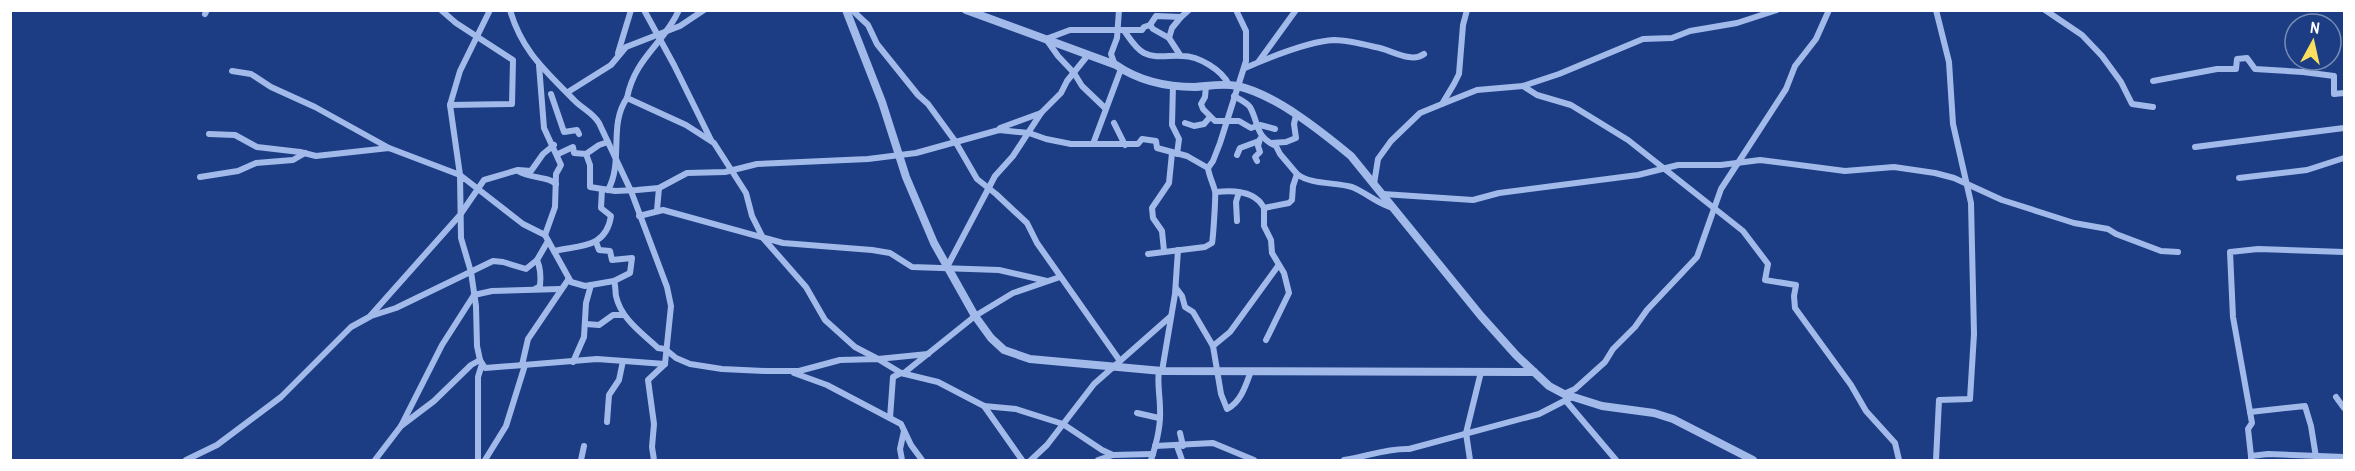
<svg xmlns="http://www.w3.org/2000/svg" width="2355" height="471" viewBox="0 0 2355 471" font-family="'Archivo Narrow',sans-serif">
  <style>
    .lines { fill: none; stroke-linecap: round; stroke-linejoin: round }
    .minor { stroke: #a2baea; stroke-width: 6 }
    .tertiary { stroke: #a2baea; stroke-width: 8 }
  </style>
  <rect width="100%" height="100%" fill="#1c3d84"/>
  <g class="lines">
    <g class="minor">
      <polyline points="441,10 456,23 513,60 512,104 450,105"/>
      <path d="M510,10c12,42 37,62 65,91 8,8 18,12 24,22l32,68 36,96 4,19 -6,58 -17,16 6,44 -2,23 2,13"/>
      <polyline points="644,10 674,65 711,140"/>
      <path d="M679,10c-15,34 -44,47 -52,88l59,27 28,18 32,50 6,23 11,22 43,49 19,33 30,27 23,12 50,-5"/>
      <polyline points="852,10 868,25 877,44 918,95 928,104 955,141 977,179 996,194 1027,223 1037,243 1120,361"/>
      <polyline points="2045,10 2082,35 2102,56 2121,82 2132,104 2153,107"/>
      <polyline points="205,14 207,10"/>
      <polyline points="1150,25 1153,29 1169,38 1180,55"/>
      <path d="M1125,32c5,7 11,17 19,21 12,6 25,2 38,3 17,0 40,14 47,29"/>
      <polyline points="1169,38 1172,28 1181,17"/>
      <polyline points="618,53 631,10"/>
      <polyline points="1259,61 1296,10"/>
      <polyline points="539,65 544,128 561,165 556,174 555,207 545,235"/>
      <polyline points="1115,65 1111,54 1117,38 1119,10"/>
      <path d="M1245,68c23,-10 65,-27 89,-28 13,0 29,4 41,7 15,2 36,17 49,7"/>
      <polyline points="232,71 251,74 271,87 315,107 389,148"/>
      <polyline points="2153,81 2217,69 2236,69 2237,59 2247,58 2255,69 2303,72 2334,76 2334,94 2344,93"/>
      <polyline points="1173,85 1172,125 1179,139 1177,154"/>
      <polyline points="1206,86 1205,97 1201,104 1203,109 1215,121 1239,121 1251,128 1260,125 1275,129"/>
      <polyline points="1523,86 1537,95 1571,105 1628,140 1743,231 1768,264 1765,280 1796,285 1794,296 1795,308 1851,385 1866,411 1895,443 1899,460"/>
      <polyline points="568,92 611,65 626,47 680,26 704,10"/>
      <polyline points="551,94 564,132 577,130 579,134"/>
      <path d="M1234,96c5,3 12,6 16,11 9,16 5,30 26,39l4,8 17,20"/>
      <polyline points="1442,104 1477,90 1523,86 1559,74 1643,39 1672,38 1690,31 1737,23 1777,10"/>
      <polyline points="1105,108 1082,86 1074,73 1058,56 1046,39 1070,30 1142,30 1144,27 1150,25 1156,16 1181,17 1189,10"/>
      <polyline points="1114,123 1125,145"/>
      <polyline points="1185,123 1194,126 1204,124 1210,117"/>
      <polyline points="1000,128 1041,113"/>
      <polyline points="209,134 235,135 257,147 300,152 316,156 389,148 460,175 450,105 460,71 490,10"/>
      <polyline points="1271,143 1286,142 1296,138 1294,124 1296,115"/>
      <polyline points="1093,144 1121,69"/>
      <polyline points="2195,147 2344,128"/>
      <path d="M558,154l15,-7 1,6 12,1 4,11v22l25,4 22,-1 22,-2 28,-15 38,-1 32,-8 111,-5 48,-6 83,-23 30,3 17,6 25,5h67l4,-5 14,2 1,7 30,8 21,12c1,8 5,15 7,23 1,4 -2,48 -3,52l-7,4 -57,7"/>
      <polyline points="586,154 599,145 608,142"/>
      <polyline points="1237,155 1240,148 1259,141"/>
      <polyline points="1257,161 1255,157 1260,152 1258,146 1260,139"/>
      <polyline points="1208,168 1213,161 1220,143 1246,61 1246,31 1236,10"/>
      <path d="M518,171c13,8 30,5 38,13"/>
      <polyline points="200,177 238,171 256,163 293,160 305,153"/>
      <polyline points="2239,178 2307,170 2344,158"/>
      <polyline points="1374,184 1378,159 1391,141 1420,113 1442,104 1454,84 1459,74 1463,25 1467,10"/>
      <path d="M608,190c16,-29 0,-65 19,-92"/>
      <path d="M1216,192c17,-2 39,-2 48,16l25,-5 3,-3 1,-14 4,-12c14,11 38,8 55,13 15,6 27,18 42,21"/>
      <polyline points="1383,194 1473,200 1499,193 1638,175 1678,165 1721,165 1760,160 1845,171 1894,167 1935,173 1954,178 2002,200 2074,223 2108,229 2116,234 2161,251 2178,252"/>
      <polyline points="1264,208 1264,226 1271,240 1272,253 1284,273 1289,293 1266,340"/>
      <polyline points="657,210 659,188"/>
      <polyline points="639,216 663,210 783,243 872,250 890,253 912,267 999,270 1047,281"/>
      <polyline points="1237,221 1236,202 1239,192"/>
      <polyline points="596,242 599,250 610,251 612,260 632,258 630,273 614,281"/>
      <path d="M554,251c25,-6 52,-2 57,-35l-10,-8 1,-19"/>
      <polyline points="1164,251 1162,231 1153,218 1152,208 1169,183 1172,153"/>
      <polyline points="947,267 995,176 1013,156 1041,113 1061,93 1067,81 1088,55"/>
      <path d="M1176,288l6,8 3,11 8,5 20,34 8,48 6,15c14,-7 19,-24 24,-38"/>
      <path d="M535,289l5,-3c1,-9 1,-17 -3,-26"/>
      <polyline points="371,315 460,215 484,180 518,170 531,171 543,154 554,145"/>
      <polyline points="586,324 599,325 613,315 624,315"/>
      <polyline points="1213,346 1230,332 1278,266"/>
      <polyline points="573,362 584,337 586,303 591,285"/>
      <path d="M665,364l-68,-5 -112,9 -5,-8 -3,-14 -1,-40 -5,-34 -10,-34 -1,-63 63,49 22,11 26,47 14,4 29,-5c2,5 1,10 2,15 5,23 26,37 42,52l7,1 11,9 14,6 32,5 44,2h33l41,-11 38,-1 23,14 37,9 46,24 32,3 47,15 39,26 11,5 40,-1"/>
      <polyline points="522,365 528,339 568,280"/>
      <polyline points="1162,371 1175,294 1178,250"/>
      <polyline points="794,373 827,385 901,424 911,445 922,460"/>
      <polyline points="904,373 975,316 1013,293 1060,277"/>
      <polyline points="1564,394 1575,389 1605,362 1613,349 1635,327 1647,310 1697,257 1721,189 1786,89 1795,66 1816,39 1829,10"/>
      <polyline points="2336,397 2344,408"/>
      <polyline points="1566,401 1616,460"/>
      <polyline points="984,406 1022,460"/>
      <polyline points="2250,412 2305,406 2311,426 2316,457"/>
      <polyline points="1137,413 1159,418"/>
      <polyline points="890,418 893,377 901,373"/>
      <polyline points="607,422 609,395 619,380 623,361"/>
      <polyline points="401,426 442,345 474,295 492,291 560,289"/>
      <polyline points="1180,433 1183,446"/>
      <polyline points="1155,446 1213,443 1254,460"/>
      <polyline points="1177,446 1182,460"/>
      <polyline points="2251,456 2248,429 2252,423 2233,317 2230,252 2258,249 2344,252"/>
      <polyline points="186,460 217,445 281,397 351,327 371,316 396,308 493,261 503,262 526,269 537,260 548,241"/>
      <polyline points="375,460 401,426 434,401 471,365 480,360"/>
      <polyline points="478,460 478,377 482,364"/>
      <polyline points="485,460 506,426 525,365"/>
      <polyline points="581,460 584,446"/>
      <polyline points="902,460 900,449 904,431"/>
      <polyline points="1031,460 1047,445 1094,384 1171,316"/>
      <polyline points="1098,460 1113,455"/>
      <path d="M1151,460c5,-15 10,-35 9,-51 0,-13 -3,-26 -1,-39"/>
      <path d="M1344,460c22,-3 42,-12 65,-11l130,-35 33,-17"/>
      <polyline points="1470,460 1466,433 1481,372"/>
      <polyline points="1936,460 1939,400 1970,399 1974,334 1971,203 1953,124 1949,62 1936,10"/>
      <polyline points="2251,460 2251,456 2268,454 2344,457"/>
    </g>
    <g class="tertiary">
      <polyline points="846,10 882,102 906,177 934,243 975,316 991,338 1004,350 1030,359 1162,371 1534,372"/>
      <path d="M966,10l150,55c23,16 51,22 79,22 14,-1 28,-4 42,-1 38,8 85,46 114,70l130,160 35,39 33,31 15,8 38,12 52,7 19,6 80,41"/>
    </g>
  </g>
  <rect width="2355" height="471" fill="none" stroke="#ffffff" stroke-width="24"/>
  <g transform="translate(2313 42) rotate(8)"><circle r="28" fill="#1c3d84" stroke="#778bb5" stroke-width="1.5"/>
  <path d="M0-4.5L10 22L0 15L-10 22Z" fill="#fbe05f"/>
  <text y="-9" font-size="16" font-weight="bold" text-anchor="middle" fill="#ffffff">N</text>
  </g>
</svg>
